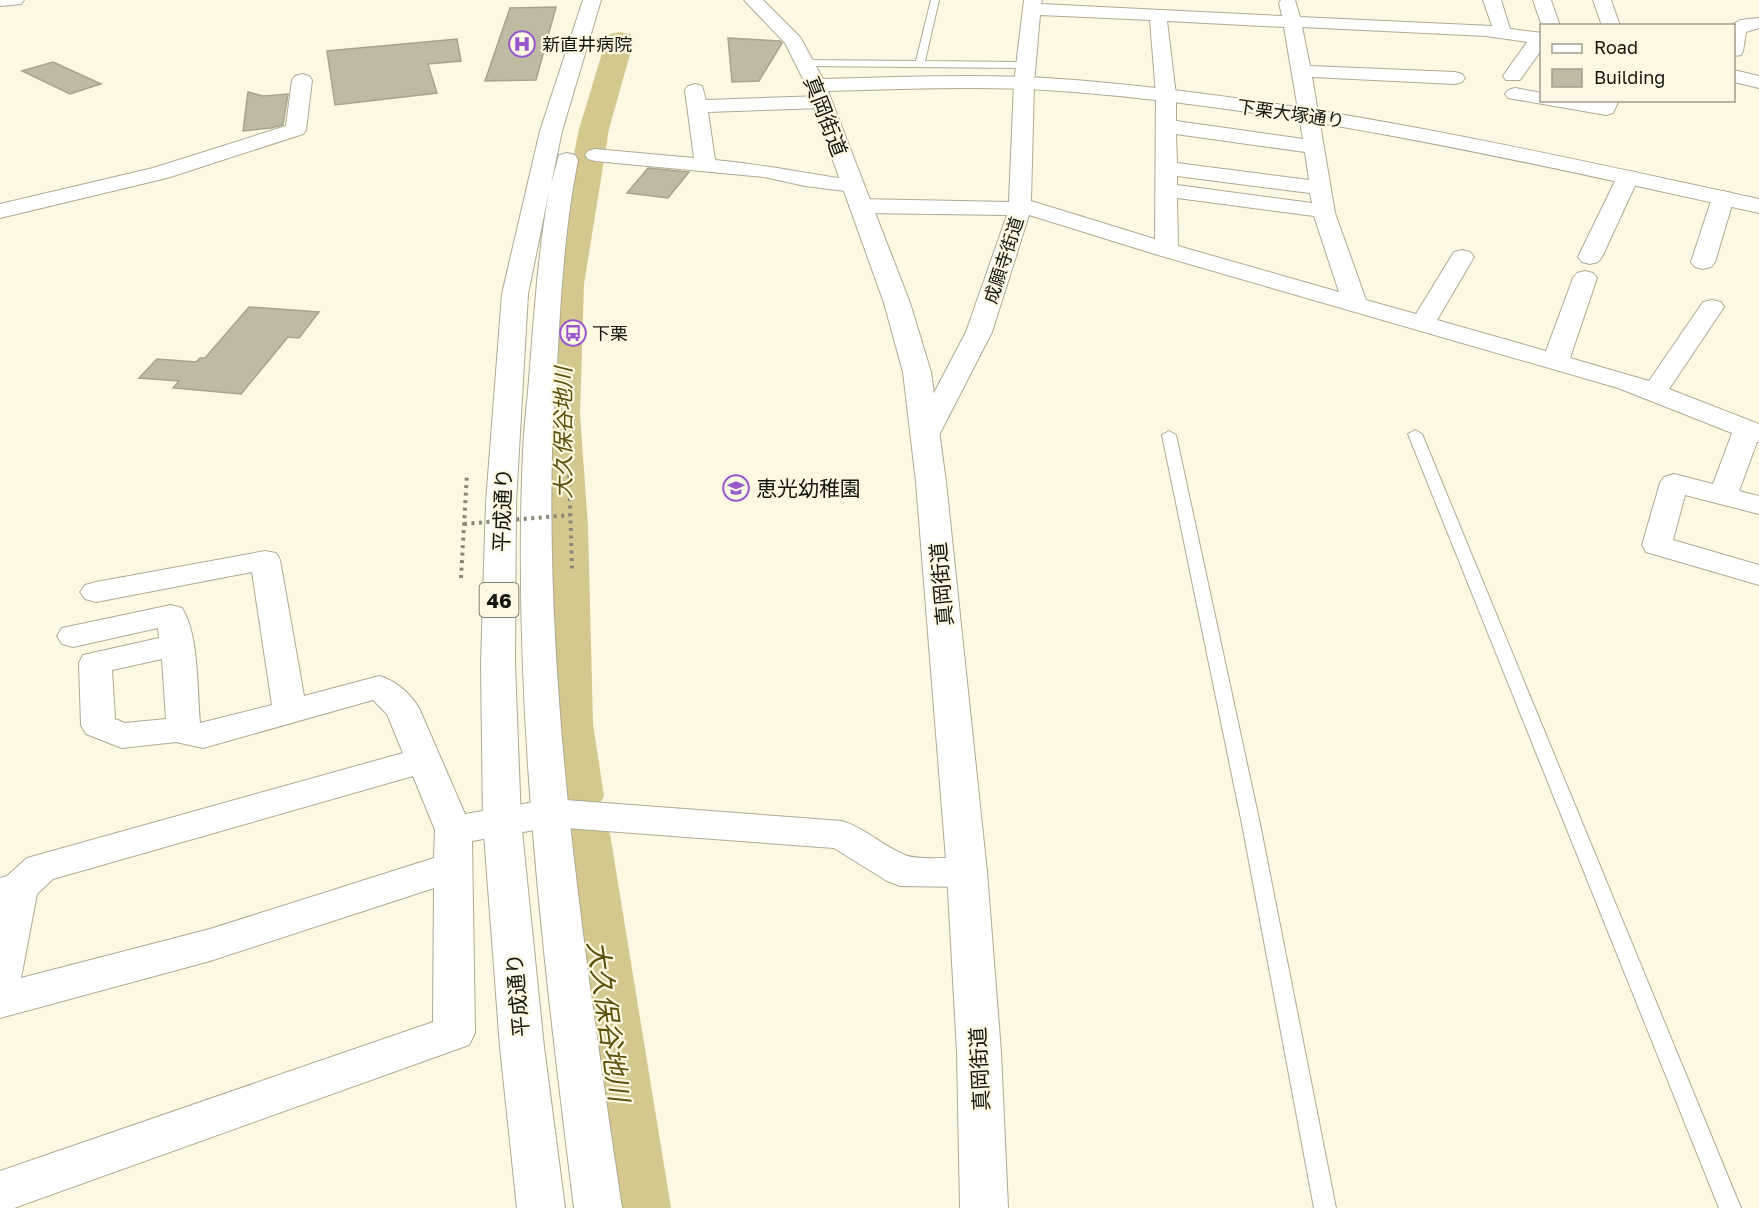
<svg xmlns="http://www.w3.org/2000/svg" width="1759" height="1208" viewBox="0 0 1759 1208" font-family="'Golos Text','Noto Sans JP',sans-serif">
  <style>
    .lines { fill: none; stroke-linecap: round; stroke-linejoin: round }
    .river { fill: #d4c88f; fill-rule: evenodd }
    .building { fill: #bebaa3; stroke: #a7a38d; stroke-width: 1.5 }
    .lane-casing { stroke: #aeaa94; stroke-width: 2 }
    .street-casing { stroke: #aeaa94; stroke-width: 2 }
    .secondary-casing { stroke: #aeaa94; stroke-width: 2 }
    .primary-casing { stroke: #aeaa94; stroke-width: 2 }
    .path { stroke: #8b8778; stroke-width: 4; stroke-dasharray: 3 4.5; stroke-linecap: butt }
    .lane { fill: #fff; fill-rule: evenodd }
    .street { fill: #fff; fill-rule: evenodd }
    .secondary { fill: #fff; fill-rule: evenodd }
    .primary { fill: #fff; fill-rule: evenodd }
    .path-bridge { stroke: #8b8778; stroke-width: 4; stroke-dasharray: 3 4.5; stroke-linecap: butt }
    .labels { text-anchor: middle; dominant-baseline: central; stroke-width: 4.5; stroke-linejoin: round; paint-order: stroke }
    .far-poi-label { font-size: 18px; fill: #16140c; stroke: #fdf8e1; text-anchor: start }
    .far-street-label { font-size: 18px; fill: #16140c; stroke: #fdf8e1 }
    .shield { fill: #fdf8e1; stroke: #5b584c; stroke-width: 1.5 }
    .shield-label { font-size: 20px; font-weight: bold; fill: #16140c }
    .street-label { font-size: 21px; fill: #16140c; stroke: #fdf8e1 }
    .poi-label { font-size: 21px; fill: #16140c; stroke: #fdf8e1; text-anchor: start }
    .water-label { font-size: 22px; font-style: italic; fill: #5c4f08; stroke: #fdf8e1 }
    .near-water-label { font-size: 27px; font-style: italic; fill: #5c4f08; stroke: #fdf8e1 }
  </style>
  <rect width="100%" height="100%" fill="#fdf8e1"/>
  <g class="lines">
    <polygon class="river" points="620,32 630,34 634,40 609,129 584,284 580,414 588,526 593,724 604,796 596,810 585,814 602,819 610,834 671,1208 601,1208 554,834 562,819 574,815 558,810 550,796 541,724 542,526 538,414 548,284 579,129 606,40 610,34"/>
  </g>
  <g class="building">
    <polygon points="556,7 536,80 485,81 510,8"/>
    <polygon points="728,38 780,41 782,43 759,81 732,82"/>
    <polygon points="457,39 461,61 428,64 437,93 335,105 327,51"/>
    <polygon points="53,62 101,84 70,94 22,71"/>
    <polygon points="248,92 263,96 288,94 283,125 271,128 243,131"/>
    <polygon points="648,168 689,172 668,198 627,193"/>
    <polygon points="249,307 319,312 299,338 288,337 241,394 173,388 179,381 139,378 157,359 196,362 200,358 205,358"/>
  </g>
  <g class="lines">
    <g class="lane-casing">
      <g id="lane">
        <polygon points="931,0 939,0 925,61 1026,62 1030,65 1026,68 805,66 801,63 805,60 916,61"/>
        <polygon points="1415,430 1422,434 1741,1208 1719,1208 1408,434"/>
        <polygon points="1169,431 1176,435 1260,824 1336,1208 1314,1208 1242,824 1162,435"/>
      </g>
    </g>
    <g class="street-casing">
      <g id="street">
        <path d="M1024,0h18l-1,4 241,12 -3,-13 2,-3h14l5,17 192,9 -9,-26h18l9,29 32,4v16l-22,31h-14l-3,-4 24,-34 -41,-6 -184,-9 8,39 145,6 7,2 3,4 -3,4 -7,2 -143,-7 23,136 31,87 50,14 38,-62 8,-2 8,2 4,5 -37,63 109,31 27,-73 4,-5 8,-2 8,2 4,5 -27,80 79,23 54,-79 9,-2 9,2 3,5 -55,82 90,35v18h-2l-18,49 20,5v18l-74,-19 -12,45 86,25v20l-113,-33 -4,-7 18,-62 4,-6 10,-3 39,10 19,-51 -114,-45 -460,-133 -129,-40 -37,117 -56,109 -10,2 -10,-2 -4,-6 54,-103 41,-117 -147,-2 -8,-2 -3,-5 3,-5 8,-2 149,3 5,-119zM1040,15l110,5 6,75 -1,144 -124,-38 3,-118zM1167,21l117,6 19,112 -127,-18v-26zM1176,134l129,18 4,28 -132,-17zM1177,176l133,17 2,10 -135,-18zM1177,198l137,18 25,76 -161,-46z"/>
        <polygon points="1533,0 1551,0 1560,26 1542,26"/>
        <polygon points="1593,0 1611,0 1620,26 1602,26"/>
        <polygon points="1759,18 1759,28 1746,32 1743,51 1741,55 1734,56 1734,26 1730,26 1740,20"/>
        <polygon points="1734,70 1759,76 1759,88 1734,82"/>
        <polygon points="302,74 309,76 312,80 306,130 303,134 167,178 0,218 0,204 153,168 286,126 292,80 295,76"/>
        <path d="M695,84l7,2 4,14 116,-4 7,2 3,4 -3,4 -7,2 -114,4 7,48c46,4 92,14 138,20l8,1 3,5 -3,5 -8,1 -48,-6 -41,-9 -169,-16 -7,-2 -3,-4 3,-4 7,-2 99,9 -9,-68 3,-4z"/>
        <polygon points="1515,88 1542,93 1542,100 1619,100 1613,113 1606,115 1508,98 1505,94 1508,90"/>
        <polygon points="1628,171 1636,172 1639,177 1602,257 1598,262 1590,264 1582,262 1578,257 1617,177 1620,172"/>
        <polygon points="1723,191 1731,193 1734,198 1715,262 1711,267 1703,269 1695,267 1691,262 1712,198 1715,193"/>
        <path d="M265,551l11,2 4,7 24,136 75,-20c16,4 31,17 40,32l46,106 87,-15 290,22c23,7 41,25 63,34 16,7 52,-1 75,7l6,10 -6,10 -13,5 -67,-1 -13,-5 -53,-33 -282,-21 -80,14 3,192 -6,12 -455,163h-14v-37l433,-149 1,-134 -224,73 -210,57v-140l7,-2 20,-18 376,-105 -16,-39 -14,-14 -170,48 -27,-6 -54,6 -36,-14 -5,-9 -2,-62 4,-8 76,-17 -1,-10 -85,19 -11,-3 -5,-8 5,-8 109,-23 11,3c17,26 15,83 18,115l72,-18 -20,-133 -156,30 -11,-3 -5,-7 5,-7 11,-3zM162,659l4,60 -41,4 -10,-4 -3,-49zM413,776l22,54 -1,28 -224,71 -189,49 16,-84 16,-15z"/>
      </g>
    </g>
    <g class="secondary-casing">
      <g id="secondary">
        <polygon points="0,0 24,0 21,4 0,6"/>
        <path d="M744,0h19l37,37 23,42c84,-2 168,-6 252,1 231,19 458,70 684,119v14c-226,-50 -453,-102 -685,-121 -81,-7 -164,-3 -246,-1l82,212 21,69 15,110 41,390 14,180 7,156h-48l-3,-156 -10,-180 -31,-390 -13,-110 -19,-69 -78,-218 -21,-42z"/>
      </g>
    </g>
    <g class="primary-casing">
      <path id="primary" d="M583,0h18l-39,131 -11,53 8,-29 8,-2 8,2 3,5c-15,75 -18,150 -22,226 -1,21 -4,42 -4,64 -6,254 33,508 70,758h-48c-31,-251 -62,-504 -51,-757 1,-24 4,-47 6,-71 5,-64 9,-126 20,-189l-21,103 -12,208 -1,162 6,157 23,226 21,161h-48l-17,-161 -17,-226 -2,-157 5,-162 16,-208 38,-163z"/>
    </g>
    <g class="path">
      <polyline points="569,468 572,569"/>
      <polyline points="461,578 467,473"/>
    </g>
    <use href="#lane" class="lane"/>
    <use href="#street" class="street"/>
    <use href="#secondary" class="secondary"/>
    <use href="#primary" class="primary"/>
    <polyline class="path-bridge" points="464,524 570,515"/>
  </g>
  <defs>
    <g id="hospital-ring" transform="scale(1.35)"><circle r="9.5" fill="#fdf8e1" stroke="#9957cc" stroke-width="1.5"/><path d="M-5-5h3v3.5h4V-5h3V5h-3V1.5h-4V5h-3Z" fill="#9957cc"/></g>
    <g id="bus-ring" transform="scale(1.35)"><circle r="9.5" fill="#fdf8e1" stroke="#9957cc" stroke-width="1.5"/><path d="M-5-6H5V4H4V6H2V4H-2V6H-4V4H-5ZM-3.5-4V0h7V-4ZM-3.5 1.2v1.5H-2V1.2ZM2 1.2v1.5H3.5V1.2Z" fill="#9957cc"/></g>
    <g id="school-ring" transform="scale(1.35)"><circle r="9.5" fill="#fdf8e1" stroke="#9957cc" stroke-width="1.5"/><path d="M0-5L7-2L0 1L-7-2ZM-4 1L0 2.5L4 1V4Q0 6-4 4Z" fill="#9957cc"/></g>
  </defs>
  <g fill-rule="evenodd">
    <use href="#hospital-ring" x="522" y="44"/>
    <use href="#bus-ring" x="573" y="333"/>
    <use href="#school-ring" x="736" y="488"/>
  </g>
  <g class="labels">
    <g class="far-poi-label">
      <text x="542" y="44">新直井病院</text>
      <text x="592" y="333">下栗</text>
    </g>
    <g class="far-street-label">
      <text transform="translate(1291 113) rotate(8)">下栗大塚通り</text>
      <text transform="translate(1003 260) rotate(-72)">成願寺街道</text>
    </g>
    <rect class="shield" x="479.5" y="583" width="39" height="34" rx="4.5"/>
    <g class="shield-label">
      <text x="499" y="600">46</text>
    </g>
    <g class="street-label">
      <text transform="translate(826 116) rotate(69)">真岡街道</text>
      <text transform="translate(502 510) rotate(-88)">平成通り</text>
      <text transform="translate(941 584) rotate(-95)">真岡街道</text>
      <text transform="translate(517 995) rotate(-95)">平成通り</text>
      <text transform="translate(979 1069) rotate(-93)">真岡街道</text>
    </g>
    <g class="poi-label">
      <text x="756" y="488">恵光幼稚園</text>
    </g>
    <g class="water-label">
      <text transform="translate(562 433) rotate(-90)">大久保谷地川</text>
    </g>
    <g class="near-water-label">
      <text transform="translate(609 1021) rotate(82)">大久保谷地川</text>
    </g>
  </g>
  <rect x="1540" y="24" width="195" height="78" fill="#fdf8e1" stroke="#a19d8c" stroke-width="1.5"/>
  <rect x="1552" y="44" width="30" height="9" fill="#ffffff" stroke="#a19d8c" stroke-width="1.5"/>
  <text x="1594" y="54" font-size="18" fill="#16140c">Road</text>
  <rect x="1552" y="69" width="30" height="18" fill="#bebaa3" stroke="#a19d8c" stroke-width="1.5"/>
  <text x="1594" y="84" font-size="18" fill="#16140c">Building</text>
</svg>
